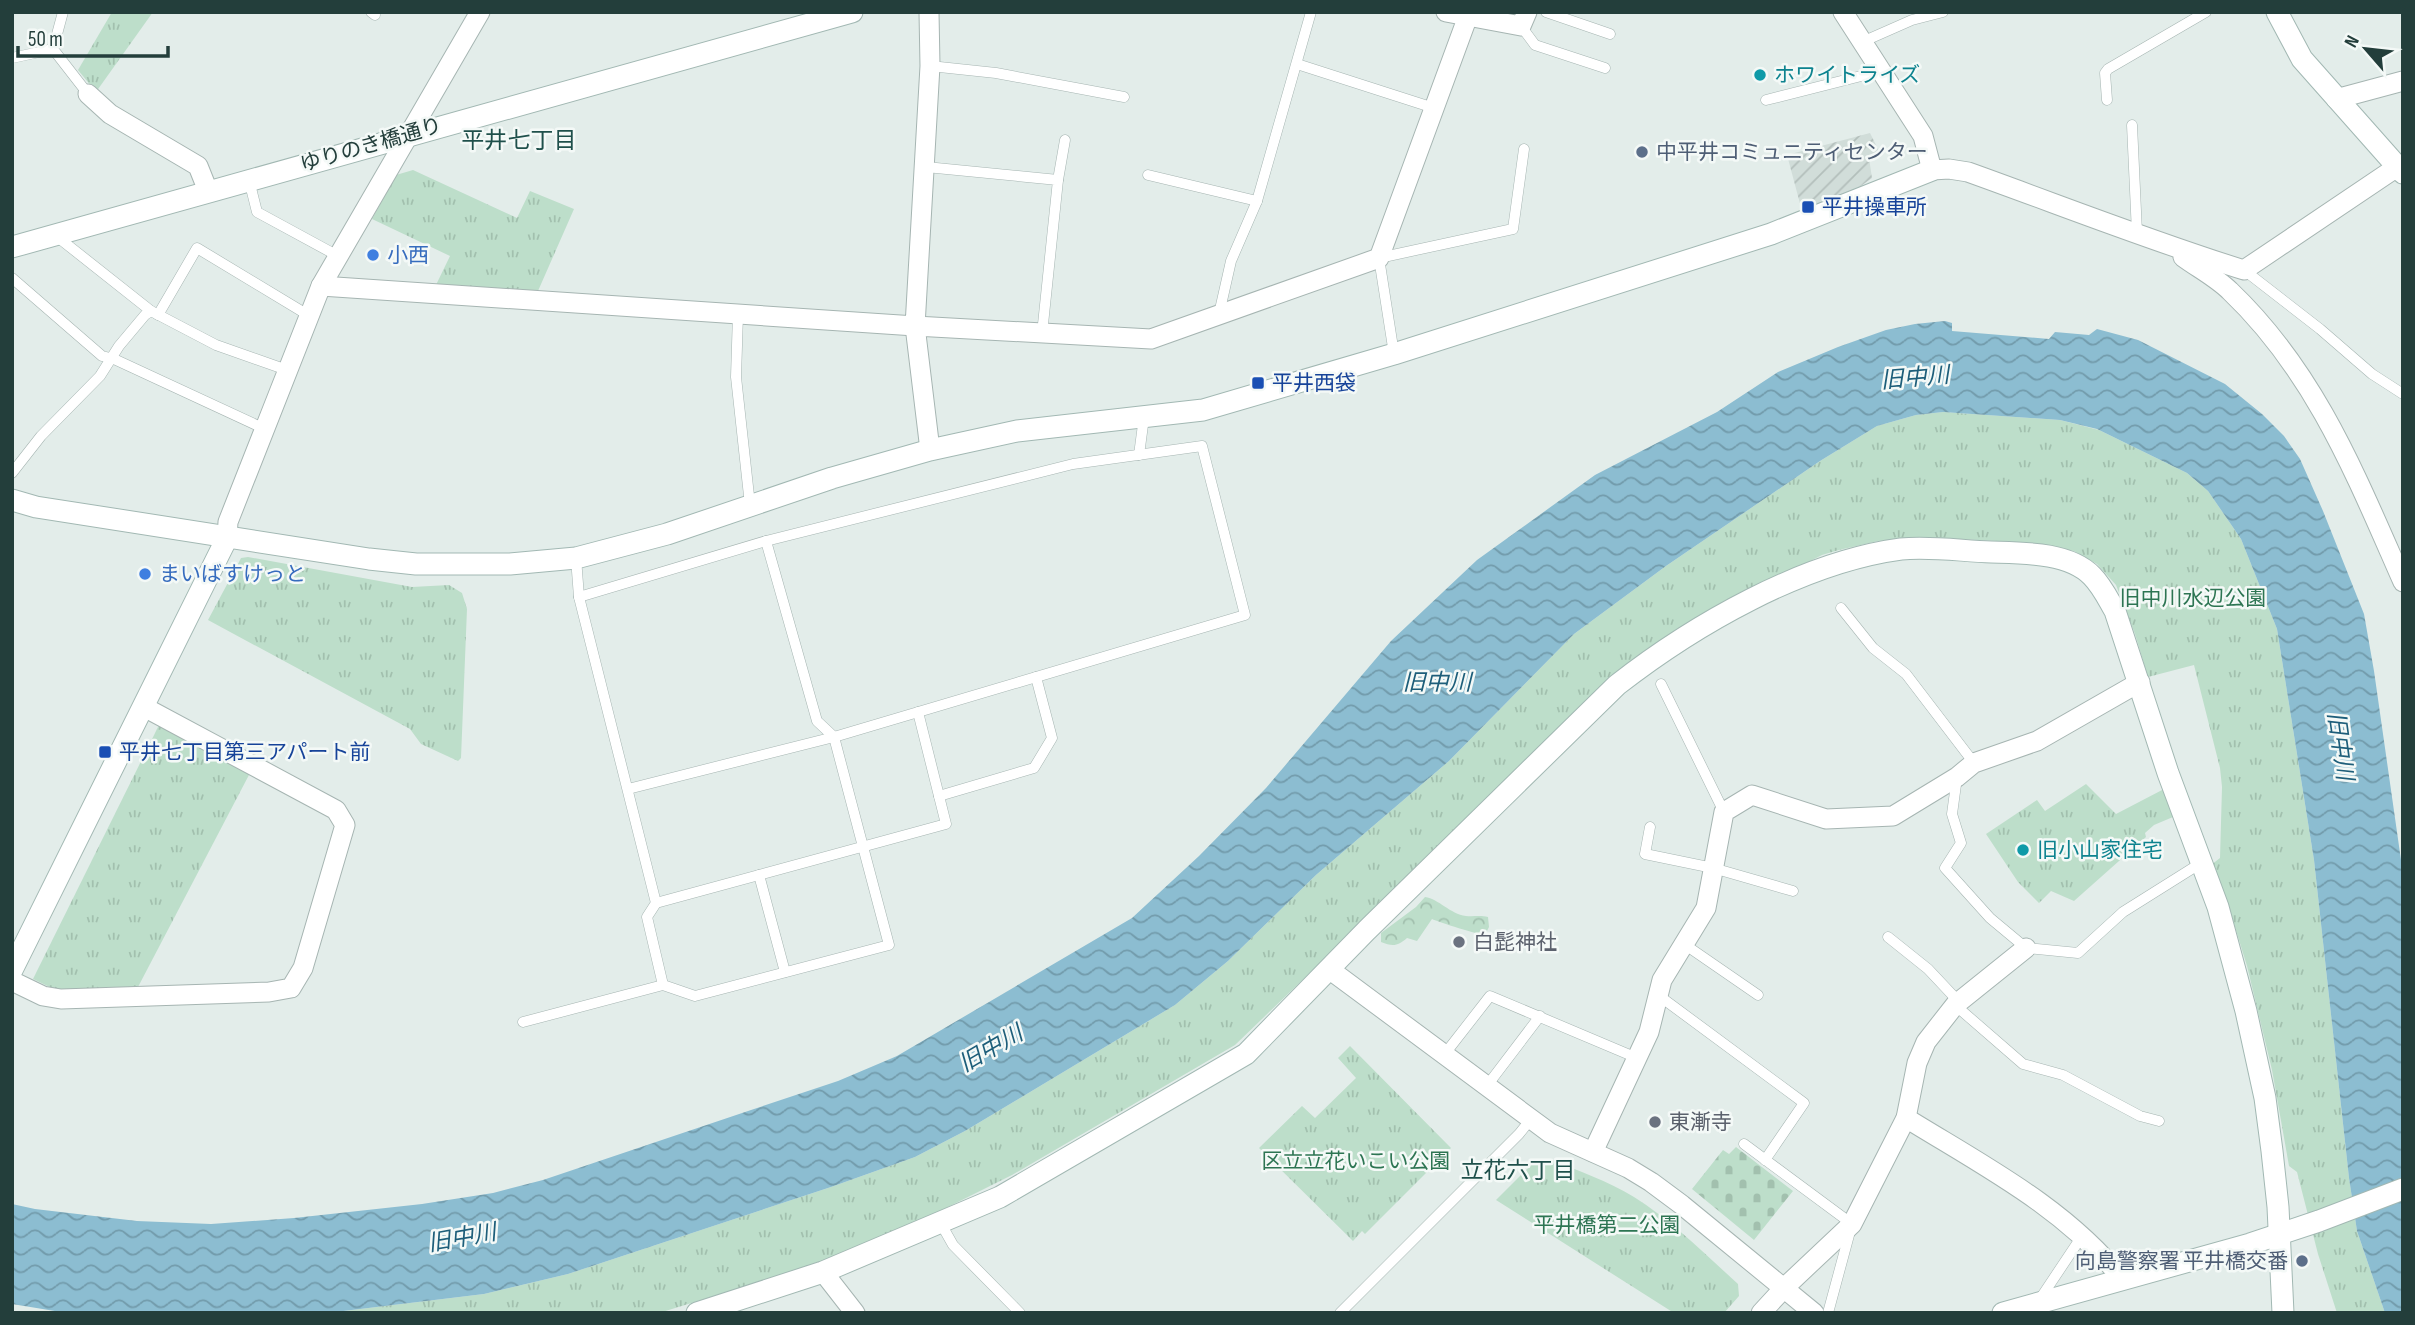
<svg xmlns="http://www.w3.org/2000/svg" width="2415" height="1325" viewBox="0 0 2415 1325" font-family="'Sofia Sans Condensed','Noto Sans JP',sans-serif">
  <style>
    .industrial { fill: url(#industrial-furrows) }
    .forest { fill: url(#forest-crowns) }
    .cemetery { fill: url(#cemetery-stones) }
    .park { fill: url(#park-tufts) }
    .water { fill: url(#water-waves) }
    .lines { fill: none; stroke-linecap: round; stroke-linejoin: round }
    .lane-casing { stroke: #a6b5b2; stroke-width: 11 }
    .street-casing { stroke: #a6b5b2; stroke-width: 21 }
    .secondary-casing { stroke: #a2b8b3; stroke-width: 23 }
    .lane { stroke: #fff; stroke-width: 10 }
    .street { stroke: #fff; stroke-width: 19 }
    .secondary { stroke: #fff; stroke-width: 21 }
    .culture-dot { fill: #0f9aa8; stroke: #f4f9f7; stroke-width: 2.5 }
    .service-dot { fill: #5c6f8a; stroke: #f4f9f7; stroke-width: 2.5 }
    .transit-dot { fill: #1a4fb4; stroke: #f4f9f7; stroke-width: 2.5 }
    .shop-dot { fill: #3f7fe0; stroke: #f4f9f7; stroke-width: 2.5 }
    .worship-dot { fill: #6b7280; stroke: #f4f9f7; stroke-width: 2.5 }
    .labels { text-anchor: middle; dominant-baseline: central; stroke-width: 5; stroke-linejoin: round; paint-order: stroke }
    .culture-label { font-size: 21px; fill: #0d838f; stroke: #f4f9f7; text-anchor: start }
    .street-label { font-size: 21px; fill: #233e3b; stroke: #f4f9f7 }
    .service-label { font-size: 21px; fill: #4e5e75; stroke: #f4f9f7; text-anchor: start }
    .transit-label { font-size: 21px; fill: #164399; stroke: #f4f9f7; text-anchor: start }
    .shop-label { font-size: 21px; fill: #366cbe; stroke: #f4f9f7; text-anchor: start }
    .park-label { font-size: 21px; fill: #2d7553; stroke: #f4f9f7 }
    .worship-label { font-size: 21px; fill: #5b616d; stroke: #f4f9f7; text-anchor: start }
    .neighbourhood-label { font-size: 23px; fill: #1f504b; stroke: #f4f9f7 }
    .water-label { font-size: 23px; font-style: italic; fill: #1d5e7a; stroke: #f4f9f7 }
  </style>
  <defs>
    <pattern id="industrial-furrows" width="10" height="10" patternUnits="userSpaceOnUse" patternTransform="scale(1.75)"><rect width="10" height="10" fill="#d1ddd9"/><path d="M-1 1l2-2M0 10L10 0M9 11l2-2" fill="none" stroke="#b3bfbb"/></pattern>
    <pattern id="forest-crowns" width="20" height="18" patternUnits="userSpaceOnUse" patternTransform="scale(1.75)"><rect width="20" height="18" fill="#bddeca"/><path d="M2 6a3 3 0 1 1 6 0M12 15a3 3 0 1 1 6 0" fill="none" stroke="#a2c0ae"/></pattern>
    <pattern id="cemetery-stones" width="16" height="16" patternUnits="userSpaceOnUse" patternTransform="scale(1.75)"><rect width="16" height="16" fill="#bddeca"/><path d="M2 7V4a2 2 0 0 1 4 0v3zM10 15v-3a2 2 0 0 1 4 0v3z" fill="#a2c0ae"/></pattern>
    <pattern id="park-tufts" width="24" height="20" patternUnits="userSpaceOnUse" patternTransform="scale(1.75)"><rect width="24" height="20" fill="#bddeca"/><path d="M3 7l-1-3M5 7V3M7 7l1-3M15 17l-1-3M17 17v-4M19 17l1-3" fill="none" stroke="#a2c0ae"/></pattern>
    <pattern id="water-waves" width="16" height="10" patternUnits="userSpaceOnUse" patternTransform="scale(1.75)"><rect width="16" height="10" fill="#8cbdd1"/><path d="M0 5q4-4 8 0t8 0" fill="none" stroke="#729bab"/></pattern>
  </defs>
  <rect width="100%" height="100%" fill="#e3edea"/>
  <polygon class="industrial" points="1870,133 1880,153 1869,158 1872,178 1847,196 1802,211 1787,155"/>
  <path class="forest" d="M1425,897c14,2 25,17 41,19 7,1 14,-1 22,1l1,10 -4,8c-5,0 -47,-13 -53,-16l-15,22 -10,-3c-9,8 -14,9 -26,4v-9l35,-26z"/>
  <polygon class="cemetery" points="1736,1147 1793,1191 1754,1240 1692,1189 1723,1150 1729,1154"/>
  <g class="park">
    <polygon points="112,12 153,12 96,92 78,70"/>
    <polygon points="413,170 517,218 530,191 574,209 538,291 435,287 450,256 372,219 396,175"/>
    <polygon points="1943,412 2060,420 2099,430 2187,473 2208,491 2241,539 2277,629 2314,860 2349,1178 2357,1231 2385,1313 2337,1313 2318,1254 2297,1172 2289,1166 2272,1070 2247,966 2231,914 2211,865 2220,858 2222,787 2220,768 2194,665 2148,677 2135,634 2116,585 2097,564 2074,551 2034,543 1922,537 1878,541 1839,550 1822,555 1681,627 1668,637 1370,915 1235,1045 1012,1175 918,1222 840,1255 763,1281 659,1313 327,1313 484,1294 568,1274 831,1187 915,1157 965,1131 1175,1005 1228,961 1316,875 1449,761 1574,634 1666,566 1820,461 1877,426 1916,415"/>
    <polygon points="248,557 412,587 449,585 462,593 467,609 461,758 458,761 421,744 410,729 208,620 239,562 241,558"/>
    <polygon points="159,725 250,773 138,987 58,991 33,979"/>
    <polygon points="2086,784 2116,814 2164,789 2173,817 2154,825 2145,833 2146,837 2074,901 2051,891 2039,903 2018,882 1986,834 2037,800 2045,811"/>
    <polygon points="1350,1046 1451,1148 1365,1234 1362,1231 1353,1241 1259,1148 1302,1106 1315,1118 1356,1078 1338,1058"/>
    <path d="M1550,1159c28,12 58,22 84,38 38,24 71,57 104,87l1,12 -15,17h-50l-178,-113 38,-38z"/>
  </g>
  <polygon class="water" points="1945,321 1952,323 1952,331 2049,339 2055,332 2089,335 2097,329 2138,340 2225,384 2262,414 2284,436 2300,459 2323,511 2364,614 2374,671 2403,874 2403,1313 2385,1313 2357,1231 2349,1178 2314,860 2277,629 2241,539 2208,491 2187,473 2097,429 2060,420 1943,412 1916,415 1877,426 1820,461 1666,566 1574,634 1449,761 1316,875 1228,961 1175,1005 965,1131 915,1157 831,1187 568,1274 484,1294 327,1313 67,1313 12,1304 12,1204 35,1209 137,1221 211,1224 294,1218 422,1204 493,1193 543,1180 754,1109 838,1081 897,1056 1132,918 1199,856 1266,788 1391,641 1477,560 1595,475 1717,412 1778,372 1838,347 1886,330 1915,324"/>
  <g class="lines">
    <g class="lane-casing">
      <g id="lane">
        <polyline points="63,12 53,49 88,94"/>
        <polyline points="371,12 375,15"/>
        <polyline points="1546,12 1610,34"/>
        <polyline points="1521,26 1535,45 1605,68"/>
        <polyline points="1862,42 1912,20 1943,12"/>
        <polyline points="12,58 53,49"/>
        <polyline points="1297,64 1434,108"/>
        <polyline points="930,66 996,73 1124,97"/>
        <polyline points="1766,100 1881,71"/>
        <polyline points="2107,100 2105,73 2108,69 2206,12"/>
        <polyline points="2132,125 2137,233"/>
        <polyline points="926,167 1058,180 1042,334"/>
        <polyline points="1148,175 1257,201"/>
        <polyline points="249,180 257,212 338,256"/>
        <polyline points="1058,180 1065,140"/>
        <polyline points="55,235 151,311"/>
        <polyline points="2244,270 2320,329 2372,374 2403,394"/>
        <polyline points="12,278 102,356 114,359 265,429"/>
        <polyline points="738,314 736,377 750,505"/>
        <polyline points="1219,314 1231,261 1257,201 1311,12"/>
        <polyline points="158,315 197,248 308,315"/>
        <polyline points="1394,354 1379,258 1513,229 1524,149"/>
        <polyline points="1139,455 1144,417"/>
        <polyline points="12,473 41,436 100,376 119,346 145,315 151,311 216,345 287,370"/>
        <polyline points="576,558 579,597 656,903 647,917 663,985 695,996 889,945 834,737 817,721 766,541"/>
        <polyline points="579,597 766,541 1073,464 1202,446 1245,615 834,737 628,789"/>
        <polyline points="1841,608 1873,648 1906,674 1974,763"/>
        <polyline points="1661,684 1724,812"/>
        <polyline points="918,712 939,796"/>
        <polyline points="1957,777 1952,814 1961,843 1945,868 1990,918 2026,948 2078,953 2123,912 2201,863"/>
        <polyline points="1650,827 1645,854 1713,868 1793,891"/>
        <polyline points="759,875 785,972"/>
        <polyline points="656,903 946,824 939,796 1034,768 1052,738 1036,677"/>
        <polyline points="1888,937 1928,969 1959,1002"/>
        <polyline points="1684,944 1758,995"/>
        <polyline points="1658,995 1804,1103 1765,1160"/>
        <polyline points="1955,1005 2023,1064 2063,1075 2140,1116 2159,1121"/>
        <polyline points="523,1022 663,985"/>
        <polyline points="1444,1055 1490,996 1637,1058"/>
        <polyline points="1486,1087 1540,1016"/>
        <polyline points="1744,1144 1852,1224 1828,1313"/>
        <polyline points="940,1222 953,1245 1020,1313"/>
        <polyline points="2040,1299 2082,1236"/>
        <polyline points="1340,1313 1519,1134 1531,1119"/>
      </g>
    </g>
    <g class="street-casing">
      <g id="street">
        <polyline points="1446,12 1521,26 1527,12"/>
        <path d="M1843,12l80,124 9,34 17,-1 19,3c92,33 183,69 276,98l153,-103"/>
        <polyline points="88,94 110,114 198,166 208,191"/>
        <polyline points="2336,99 2403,81"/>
        <path d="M2183,257c15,11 34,21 47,34 86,82 126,185 173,291"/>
        <polyline points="321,286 915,326 930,66 929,12"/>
        <polyline points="930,450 915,326 1151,339 1379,258 1468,16"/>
        <polyline points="227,538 228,522 321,286 480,12"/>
        <polyline points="1329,969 1550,1133 1628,1168 1651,1182 1682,1205 1814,1313"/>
        <polyline points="12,981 43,996 61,999 269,992 291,988 303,968 345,825 336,810 144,707"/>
        <path d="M1906,1118c76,47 160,90 216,161"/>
        <polyline points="1593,1152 1649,1032 1662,980 1706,908 1724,812 1752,795 1826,819 1893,816 1957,777 1974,763 2037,741 2140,682"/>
        <polyline points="823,1272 855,1313"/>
        <polyline points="1761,1313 1784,1288 1852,1224 1906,1118 1917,1063 1926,1042 1955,1005 2026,948"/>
      </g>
    </g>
    <g class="secondary-casing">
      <g id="secondary">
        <polyline points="2277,12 2302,59 2403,173"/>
        <polyline points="12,247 852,12"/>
        <polyline points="12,500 36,507 369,559 416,564 510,564 576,558 667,534 832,478 930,450 1017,431 1203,410 1394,354 1771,234 1932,170"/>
        <polyline points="12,970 227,538"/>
        <path d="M697,1313l126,-41 177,-75 246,-143 121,-124 250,-245c77,-60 186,-123 284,-136 29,-3 61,2 90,3 31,1 78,0 101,24 10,10 16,23 23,35l53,162 50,134 28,104 19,87 7,53 6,56 5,106"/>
        <polyline points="2003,1313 2250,1244 2319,1221 2403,1189"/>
      </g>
    </g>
    <use href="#lane" class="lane"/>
    <use href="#street" class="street"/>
    <use href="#secondary" class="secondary"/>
  </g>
  <g class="culture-dot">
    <circle cx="1760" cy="75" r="7"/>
    <circle cx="2023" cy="850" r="7"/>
  </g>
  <g class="service-dot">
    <circle cx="1642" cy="152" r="7"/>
    <circle cx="2302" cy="1261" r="7"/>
  </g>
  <g class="transit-dot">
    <rect x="1801" y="200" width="14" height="14" rx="3.5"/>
    <rect x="1251" y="376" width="14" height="14" rx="3.5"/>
    <rect x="98" y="745" width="14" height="14" rx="3.5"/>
  </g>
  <g class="shop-dot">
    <circle cx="373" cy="255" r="7"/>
    <circle cx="145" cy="574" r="7"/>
  </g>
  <g class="worship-dot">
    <circle cx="1459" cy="942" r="7"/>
    <circle cx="1655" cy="1122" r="7"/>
  </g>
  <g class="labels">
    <g class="culture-label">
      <text x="1774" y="75">ホワイトライズ</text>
      <text x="2037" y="850">旧小山家住宅</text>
    </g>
    <g class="street-label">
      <text transform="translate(371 145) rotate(-16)">ゆりのき橋通り</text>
    </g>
    <g class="service-label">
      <text x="1656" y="152">中平井コミュニティセンター</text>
      <text x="2288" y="1261" text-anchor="end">向島警察署 平井橋交番</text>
    </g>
    <g class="transit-label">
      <text x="1822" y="207">平井操車所</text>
      <text x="1272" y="383">平井西袋</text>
      <text x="119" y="752">平井七丁目第三アパート前</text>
    </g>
    <g class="shop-label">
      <text x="387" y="255">小西</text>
      <text x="159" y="574">まいばすけっと</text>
    </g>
    <g class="park-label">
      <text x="2193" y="598">旧中川水辺公園</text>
      <text x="1356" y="1161">区立立花いこい公園</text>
      <text x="1607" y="1225">平井橋第二公園</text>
    </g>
    <g class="worship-label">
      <text x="1473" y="942">白髭神社</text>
      <text x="1669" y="1122">東漸寺</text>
    </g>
    <g class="neighbourhood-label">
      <text x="519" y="141">平井七丁目</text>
      <text x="1518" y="1171">立花六丁目</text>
    </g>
    <g class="water-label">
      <text transform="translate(1915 378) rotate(-5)">旧中川</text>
      <text x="1437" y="683">旧中川</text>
      <text transform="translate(2340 746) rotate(82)">旧中川</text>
      <text transform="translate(991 1049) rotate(-30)">旧中川</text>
      <text transform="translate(462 1238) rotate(-10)">旧中川</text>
    </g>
  </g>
  <rect width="2415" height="1325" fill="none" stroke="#233e3b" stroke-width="28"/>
  <g transform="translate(2366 49) rotate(298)" stroke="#f4f9f7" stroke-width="5" paint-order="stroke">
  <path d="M0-5L12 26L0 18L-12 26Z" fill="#233e3b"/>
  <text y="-10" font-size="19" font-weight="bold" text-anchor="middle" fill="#233e3b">N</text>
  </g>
  <path d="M18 46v10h150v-10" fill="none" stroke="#233e3b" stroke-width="3.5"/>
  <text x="28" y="46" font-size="21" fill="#233e3b" stroke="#f4f9f7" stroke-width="5" paint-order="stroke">50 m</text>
</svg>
